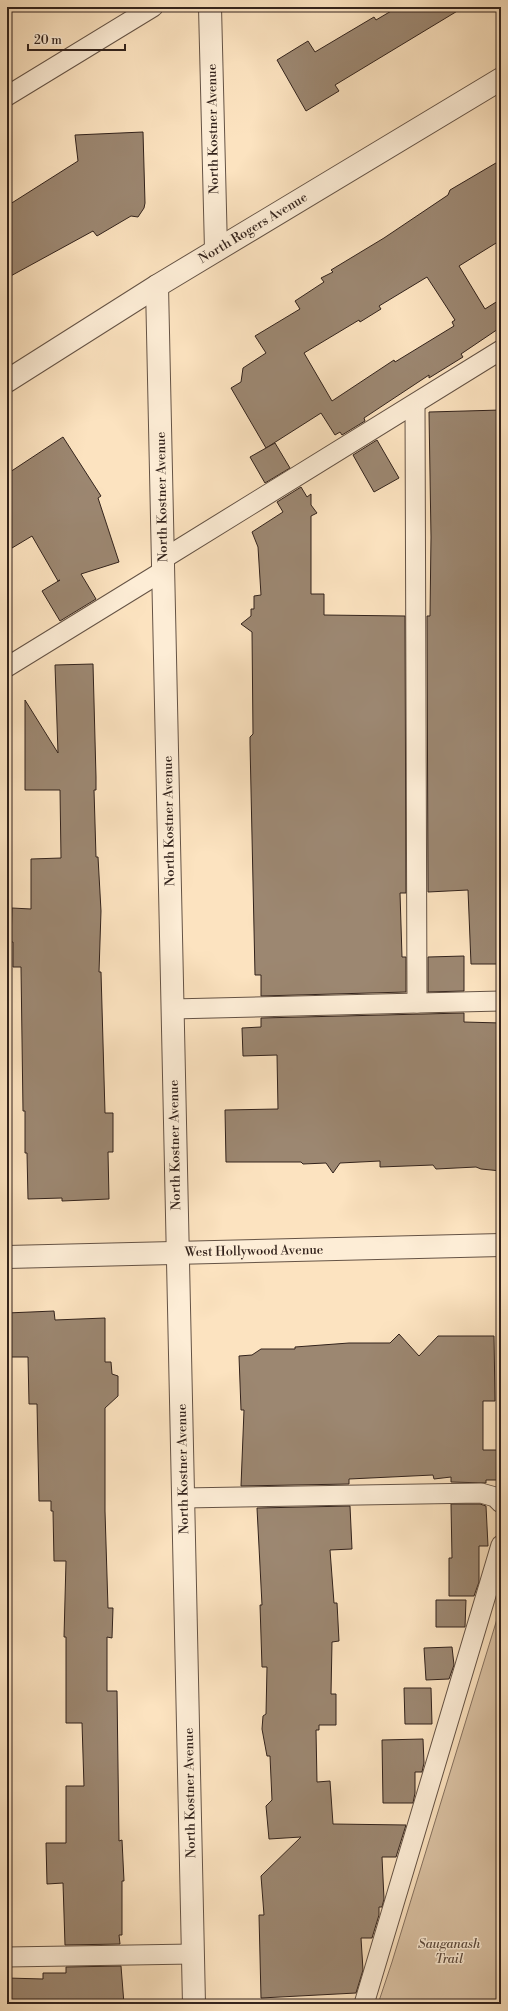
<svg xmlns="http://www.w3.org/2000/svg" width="508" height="2011" viewBox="0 0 508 2011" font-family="'Libre Bodoni',serif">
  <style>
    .green { fill: #dac2a4; stroke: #867260 }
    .building { fill: #9c8771; stroke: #33231c; fill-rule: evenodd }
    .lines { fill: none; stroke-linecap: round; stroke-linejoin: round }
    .lane-casing { stroke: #655345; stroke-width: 21 }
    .street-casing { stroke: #655345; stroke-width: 24 }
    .lane { stroke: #fdedd6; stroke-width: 19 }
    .street { stroke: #fdedd6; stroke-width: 22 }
    .labels { text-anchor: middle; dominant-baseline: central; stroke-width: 3; stroke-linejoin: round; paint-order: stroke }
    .street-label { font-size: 13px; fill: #33231c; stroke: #fdedd6 }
    .park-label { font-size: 13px; font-style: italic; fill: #5d4b3e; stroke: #fdedd6 }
  </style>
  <rect width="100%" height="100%" fill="#fce3c0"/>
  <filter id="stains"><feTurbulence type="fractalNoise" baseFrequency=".005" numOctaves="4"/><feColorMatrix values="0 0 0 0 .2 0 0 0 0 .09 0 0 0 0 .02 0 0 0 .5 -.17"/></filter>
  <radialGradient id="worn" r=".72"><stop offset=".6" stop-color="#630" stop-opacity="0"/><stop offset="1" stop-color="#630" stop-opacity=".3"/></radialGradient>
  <polygon class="green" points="501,1606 501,2004 378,2004 392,1962"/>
  <g class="building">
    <polygon points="398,7 464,7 335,85 339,91 306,111 277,60 308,41 315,52 374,17 376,20"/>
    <polygon points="143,132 145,203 144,208 138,217 131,216 97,236 93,231 7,278 7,206 78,161 75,135"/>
    <path d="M501,160v80l-42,26 26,43 16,-10v28l-40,27 2,3 -34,21v-3l-65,43 1,3 -23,14 -2,-3 -5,3 -14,-22 -55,35 -35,-60 10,-6 2,-14 23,-15 -11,-17 45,-27 -5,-8 29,-19 -3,-4 12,-6 -2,-2 53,-32 64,-43 2,-5zM427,277l28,43 -3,2 2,4 -59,36 -1,-2 -62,41 -28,-48 55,-33 1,2 21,-13 -2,-3z"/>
    <polygon points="501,410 501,964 471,964 468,890 428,892 427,616 430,616 431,537 429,412"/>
    <polygon points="63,437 101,496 98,498 119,562 81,574 96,599 60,621 42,591 60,580 58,581 32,536 7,551 7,474"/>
    <polygon points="377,440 399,478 374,492 353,455"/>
    <polygon points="275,443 290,468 265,483 250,457"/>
    <polygon points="301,487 307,497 311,494 311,505 317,513 311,516 311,594 324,594 324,615 405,616 406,893 400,893 402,957 406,957 406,992 261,996 261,975 255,975 250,743 250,737 253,734 252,632 241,624 251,616 251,609 254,609 254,596 261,595 258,547 252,532 283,512 277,502"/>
    <polygon points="93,664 96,777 96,790 94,790 96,857 98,857 101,911 99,972 101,972 105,1113 113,1113 113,1152 108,1152 109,1199 62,1201 62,1198 28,1199 27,1153 25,1153 25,1111 23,1111 21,967 13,967 13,942 11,942 12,908 31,909 31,859 61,858 60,790 25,790 25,700 58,753 55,665"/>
    <polygon points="464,956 464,991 428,992 428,957"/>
    <polygon points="464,1013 464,1022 501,1023 501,1171 481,1169 476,1167 436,1169 433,1165 380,1167 380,1161 340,1163 333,1173 326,1163 303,1164 301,1162 226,1162 225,1110 278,1109 277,1055 243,1056 242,1028 261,1027 261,1018"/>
    <polygon points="54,1311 55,1320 105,1318 105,1362 111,1362 112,1374 118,1376 118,1396 105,1408 105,1511 108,1608 113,1608 112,1638 107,1637 107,1691 117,1691 119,1841 122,1840 124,1881 122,1881 122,1935 119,1935 120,1944 65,1945 63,1883 47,1884 46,1843 66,1843 66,1786 84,1786 82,1723 66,1723 66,1637 64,1637 66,1561 54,1561 53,1511 51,1511 51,1501 39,1501 37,1404 29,1404 28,1357 7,1357 7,1313"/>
    <polygon points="399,1334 419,1356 438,1336 494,1336 495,1401 483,1401 483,1450 501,1450 501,1480 486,1480 486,1483 451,1482 451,1477 434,1479 433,1475 349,1479 349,1484 241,1486 244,1410 241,1410 239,1356 252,1355 261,1349 295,1349 295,1347 349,1343 390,1343"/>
    <polygon points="451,1504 480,1504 486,1506 488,1546 479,1546 479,1582 474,1596 449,1596 449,1558 452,1558"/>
    <polygon points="350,1506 352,1549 330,1550 334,1603 337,1603 339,1641 332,1642 331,1694 336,1694 336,1725 319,1725 319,1730 316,1730 317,1782 330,1781 333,1824 406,1825 396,1857 382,1857 384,1899 382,1907 379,1907 379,1915 372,1938 361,1938 363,1970 356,1993 261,1998 259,1915 264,1915 261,1876 301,1837 269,1839 266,1806 272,1800 270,1756 267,1756 262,1729 263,1716 266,1714 267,1667 262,1667 260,1605 262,1605 257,1508"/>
    <polygon points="436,1600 466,1600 465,1627 436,1627"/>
    <polygon points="452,1647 454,1665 449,1679 426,1680 424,1648"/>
    <polygon points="404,1688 431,1688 432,1724 405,1724"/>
    <polygon points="423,1739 424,1763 422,1772 415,1772 415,1793 413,1803 383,1803 382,1740"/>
    <polygon points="121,1966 124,2004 7,2004 7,1978 43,1979 43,1973 66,1973 66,1967"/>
  </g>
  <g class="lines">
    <g class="lane-casing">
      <g id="lane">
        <polyline points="7,96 153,7"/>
        <polyline points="415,404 417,1003"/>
        <polyline points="163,559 501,350"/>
        <polyline points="7,667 163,571"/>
        <polyline points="172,1009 501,1001"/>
        <polyline points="183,1498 481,1493 495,1497 501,1503"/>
        <polyline points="7,1957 193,1954"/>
        <polyline points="364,2004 501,1545"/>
      </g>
    </g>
    <g class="street-casing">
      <g id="street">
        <polyline points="210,7 216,250"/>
        <polyline points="157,286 194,2004"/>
        <polyline points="7,381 157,286 501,79"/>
        <polyline points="7,1257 501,1245"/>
      </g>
    </g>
    <use href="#lane" class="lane"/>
    <use href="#street" class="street"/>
  </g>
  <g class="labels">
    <g class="street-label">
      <text transform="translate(213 129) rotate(-91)">North Kostner Avenue</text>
      <text transform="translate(253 228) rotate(-31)">North Rogers Avenue</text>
      <text transform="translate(162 497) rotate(-91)">North Kostner Avenue</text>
      <text transform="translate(169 821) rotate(-91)">North Kostner Avenue</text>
      <text transform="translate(175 1145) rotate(-91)">North Kostner Avenue</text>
      <text transform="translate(254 1251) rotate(-1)">West Hollywood Avenue</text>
      <text transform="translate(183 1469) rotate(-91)">North Kostner Avenue</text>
      <text transform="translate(190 1793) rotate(-91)">North Kostner Avenue</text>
    </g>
    <g class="park-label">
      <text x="449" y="1944">Sauganash<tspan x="449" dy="15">Trail</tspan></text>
    </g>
  </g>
  <rect width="508" height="2011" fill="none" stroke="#fce3c0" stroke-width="24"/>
  <rect x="8" y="8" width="492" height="1995" fill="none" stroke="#33231c" stroke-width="2"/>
  <rect x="12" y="12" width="484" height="1987" fill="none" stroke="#33231c"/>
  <path d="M28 44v6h97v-6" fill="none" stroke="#33231c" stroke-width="2"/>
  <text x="34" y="44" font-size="12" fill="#33231c" stroke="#fdedd6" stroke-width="3" paint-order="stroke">20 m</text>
  <rect width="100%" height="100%" filter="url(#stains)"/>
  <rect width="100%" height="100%" fill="url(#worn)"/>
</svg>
